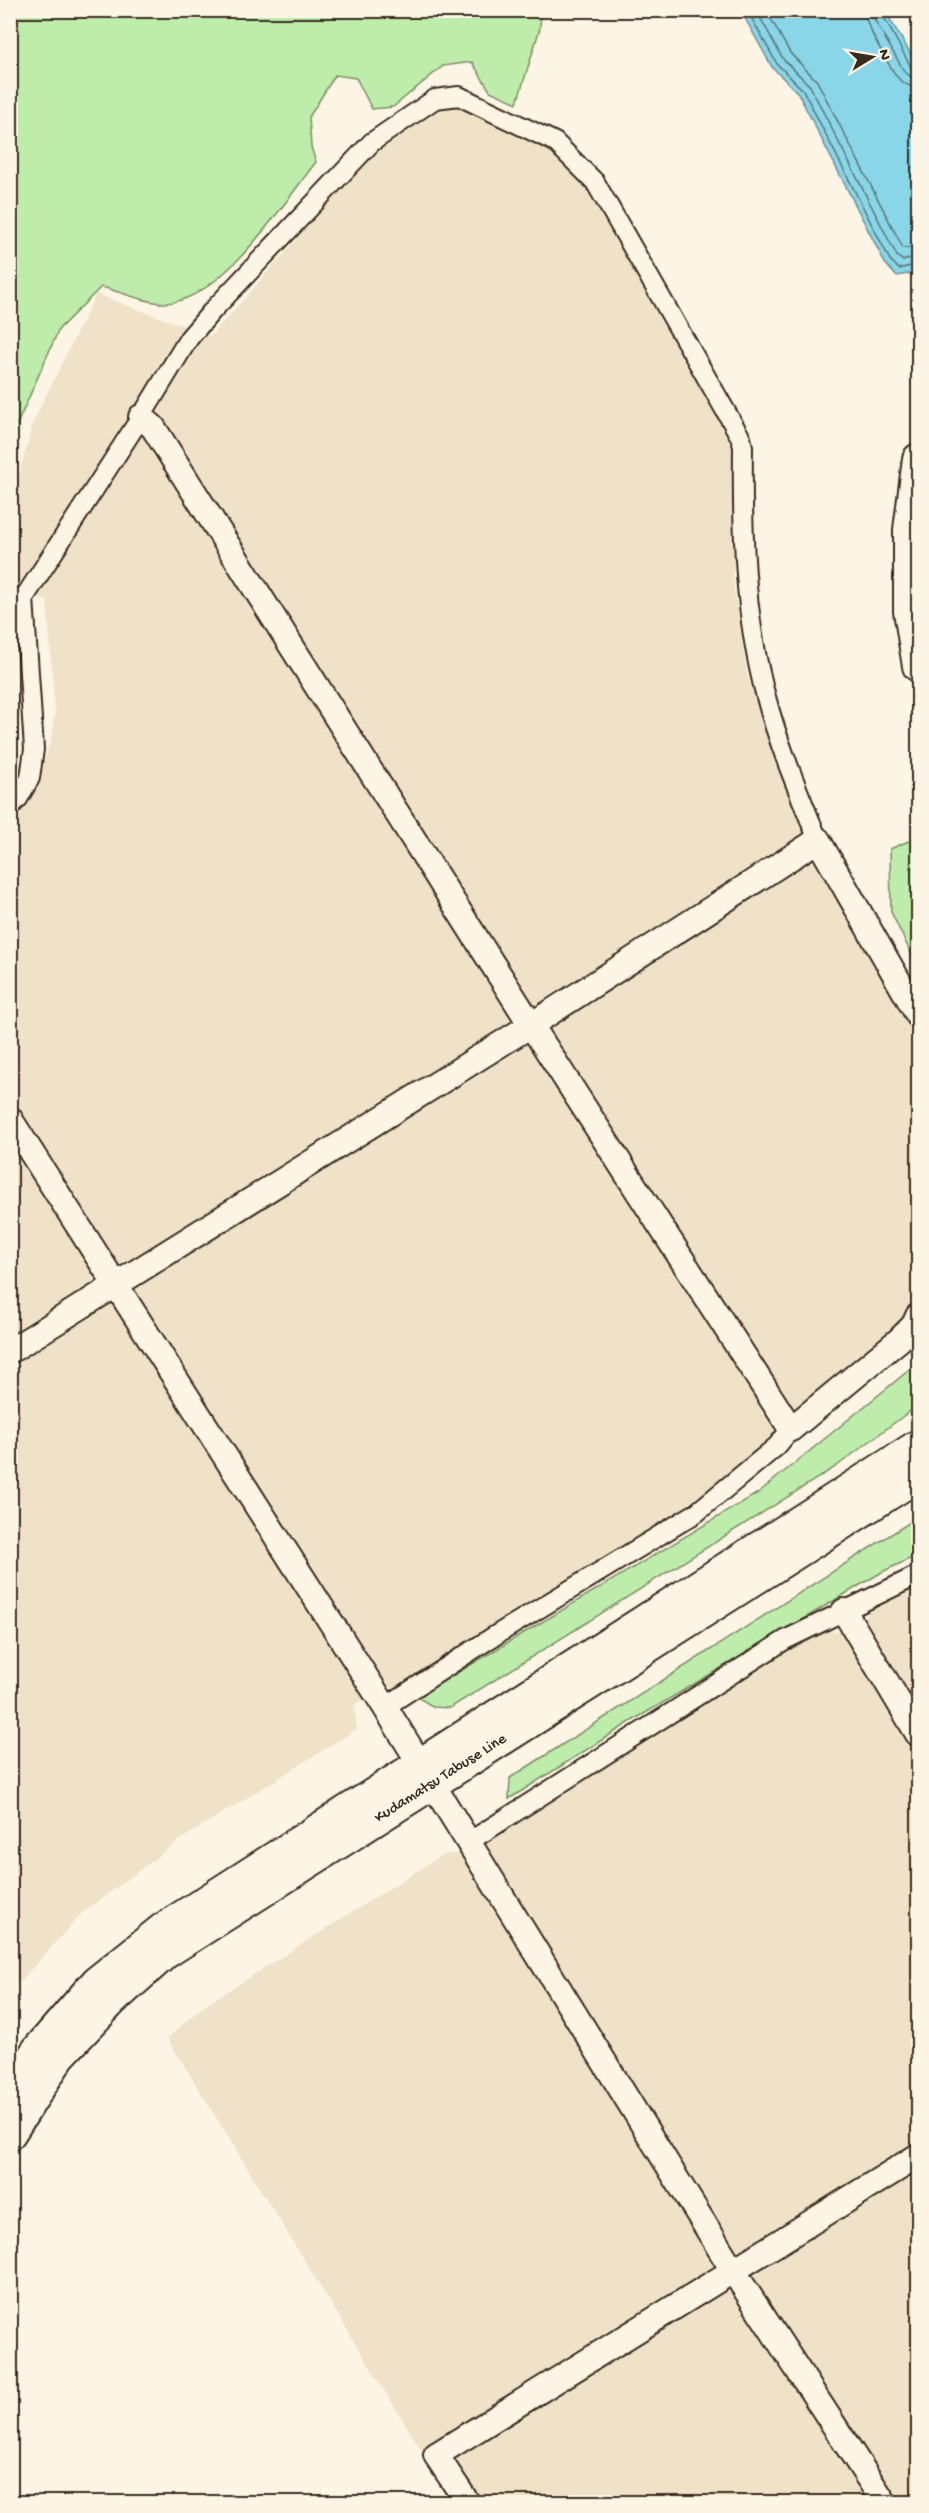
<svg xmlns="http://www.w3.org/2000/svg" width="929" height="2513" viewBox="0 0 929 2513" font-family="'Gochi Hand',sans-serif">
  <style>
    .built { fill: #f0e2c9 }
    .green { fill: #bdecab; stroke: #7c8b64; stroke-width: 1.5 }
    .water { fill: #89d6e8; stroke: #6a9197; stroke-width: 1.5 }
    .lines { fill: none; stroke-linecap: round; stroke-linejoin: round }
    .shore { stroke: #5a6f6f; stroke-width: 1.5 }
    .minor-casing { stroke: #3b2a1e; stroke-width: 22 }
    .tertiary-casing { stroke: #3b2a1e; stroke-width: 28 }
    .primary-casing { stroke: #3b2a1e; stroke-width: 34 }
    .minor { stroke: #fcf5e5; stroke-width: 18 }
    .tertiary { stroke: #fcf5e5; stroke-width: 24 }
    .primary { stroke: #fcf5e5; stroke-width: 30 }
    .labels { text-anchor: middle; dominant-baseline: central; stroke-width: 4.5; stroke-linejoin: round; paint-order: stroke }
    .street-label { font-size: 16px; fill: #3b2a1e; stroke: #fcf5e5 }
  </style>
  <rect width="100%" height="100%" fill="#fcf5e5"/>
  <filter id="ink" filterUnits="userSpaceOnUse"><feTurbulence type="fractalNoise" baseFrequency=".0167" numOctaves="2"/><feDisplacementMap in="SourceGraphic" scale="12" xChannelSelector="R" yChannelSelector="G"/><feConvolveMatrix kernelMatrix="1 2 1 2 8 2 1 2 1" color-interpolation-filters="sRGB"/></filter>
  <g filter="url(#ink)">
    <g class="built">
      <polygon points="456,104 549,149 584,187 660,313 735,450 733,581 747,674 789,795 826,871 893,993 918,1035 918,1297 903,1329 776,1440 619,1554 400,1689 388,1686 354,1705 357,1729 180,1840 82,1913 11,1992 10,821 28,801 40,774 51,739 55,713 47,601 11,590 11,505 33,422 96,294 211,336 379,146 434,108"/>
      <polygon points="918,1581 918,2502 476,2502 455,2469 420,2448 167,2038 204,2006 442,1855 455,1854 491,1833 821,1628 836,1632 865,1621 869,1604"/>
    </g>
    <g class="green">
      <path d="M11,10h530v1l-1,17 -23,75 -27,-12 -18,-29 -29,4 -50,41 -21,2 -16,-31 -21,-3 -26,42 2,30 5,15c-32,41 -96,141 -152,141 -18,0 -45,-12 -63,-16l-42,42 -44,100 -4,20z"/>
      <polygon points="11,657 17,753 11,766 10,766"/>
      <polygon points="918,837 918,968 891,912 890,849"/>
      <polygon points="918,1357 918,1405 837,1466 450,1708 434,1707 417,1697 758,1493 914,1366"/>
      <polygon points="918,1517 918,1555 882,1572 627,1724 509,1799 510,1778"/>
    </g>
    <polygon class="water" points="741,11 885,11 918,66 918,263 915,273 896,276 885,263 798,93 772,67"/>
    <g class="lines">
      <g class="shore">
        <polyline points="747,10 777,64 803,90 890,260 899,269 918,264"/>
        <polyline points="756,10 783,59 810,86 897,256 903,261 918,256"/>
        <polyline points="766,10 790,53 817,81 903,248 918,247"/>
        <path d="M864,10c0,12 28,63 37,71 5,4 11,6 17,6"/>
        <polyline points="873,10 874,19 904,71 911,77 918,78"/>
        <polyline points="880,10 911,67 918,70"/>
      </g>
      <g class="minor-casing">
        <g id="minor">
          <path d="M10,807l8,-8 12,-21 4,-29 -10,-151 117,-181 48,-79 24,-28 159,-168 63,-43 24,-3 96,46 40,40 146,256 2,9c-1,84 1,169 23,250 13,49 33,96 52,143"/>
          <polyline points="385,1707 491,1638 696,1513 777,1446 791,1429"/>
          <polyline points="467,1843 785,1640 918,1575"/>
        </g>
      </g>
      <g class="tertiary-casing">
        <g id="tertiary">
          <polyline points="141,417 153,427 531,1025 791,1429 899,1340 914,1325 918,1316"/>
          <polyline points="10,1119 385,1707 734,2272 884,2502"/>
          <polyline points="10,1351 531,1025 818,840 918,1015"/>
          <polyline points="844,1611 918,1734"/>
          <polyline points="467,2502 436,2455 918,2156"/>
        </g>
      </g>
      <g class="primary-casing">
        <g id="primary">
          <polyline points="918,459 909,530 909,611 918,666"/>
          <polyline points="10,2090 37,2050 96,1982 162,1929 918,1445"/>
          <path id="s1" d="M10,2134l50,-78 52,-55 54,-48 752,-477"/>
        </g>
      </g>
      <use href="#minor" class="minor"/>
      <use href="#tertiary" class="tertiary"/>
      <use href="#primary" class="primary"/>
    </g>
  </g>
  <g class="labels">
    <g class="street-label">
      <text stroke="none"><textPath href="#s1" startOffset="566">Kudamatsu Tabuse Line</textPath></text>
    </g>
  </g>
  <rect width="929" height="2513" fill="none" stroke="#fcf5e5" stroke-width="36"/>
  <rect x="18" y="18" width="893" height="2477" fill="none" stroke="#3b2a1e" stroke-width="2" filter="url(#ink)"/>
  <g transform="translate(872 57) rotate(79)" stroke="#fcf5e5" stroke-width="4.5" paint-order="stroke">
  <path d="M0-4.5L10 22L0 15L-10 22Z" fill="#3b2a1e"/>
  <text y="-9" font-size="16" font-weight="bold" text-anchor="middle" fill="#3b2a1e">N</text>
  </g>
</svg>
